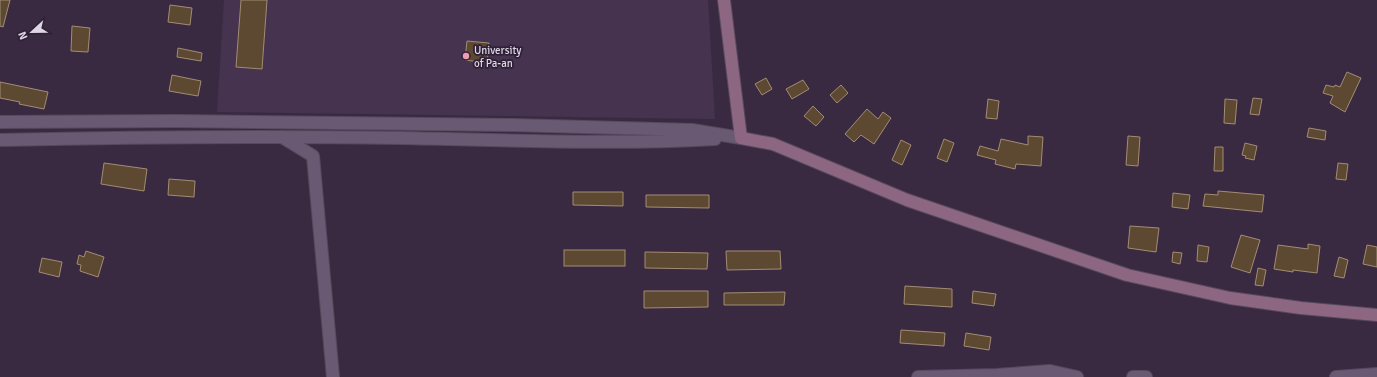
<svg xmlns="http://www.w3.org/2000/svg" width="1377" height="377" viewBox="0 0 1377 377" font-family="Signika,sans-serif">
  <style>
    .built { fill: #46334f }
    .building { fill: #5d4932; stroke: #a28c73 }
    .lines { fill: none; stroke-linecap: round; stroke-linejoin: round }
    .street-casing { stroke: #56495d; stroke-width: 14 }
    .secondary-casing { stroke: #56495d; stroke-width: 14 }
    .street { stroke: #6a5973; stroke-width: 12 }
    .secondary { stroke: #8d6781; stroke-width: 12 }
    .poi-dot { fill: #f19ab3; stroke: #2f2137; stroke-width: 1.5 }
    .labels { text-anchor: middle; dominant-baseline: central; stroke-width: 3.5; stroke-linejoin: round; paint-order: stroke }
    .poi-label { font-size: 11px; fill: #dfd6e5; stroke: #2f2137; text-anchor: start }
  </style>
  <rect width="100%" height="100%" fill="#3a2a41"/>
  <polygon class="built" points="224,0 708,0 715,119 217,112"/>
  <g class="building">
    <polygon points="0,0 10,0 3,27 0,26"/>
    <polygon points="241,0 267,0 262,69 236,67"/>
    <polygon points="170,5 192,8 190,25 168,22"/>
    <polygon points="72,26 90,28 88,52 71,51"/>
    <polygon points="467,41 489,43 487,63 465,60"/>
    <polygon points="178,48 202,53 201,61 177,57"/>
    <polygon points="1347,72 1361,78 1345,112 1330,103 1333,96 1323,93 1326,85 1334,87 1335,85 1340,87"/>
    <polygon points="172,75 201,81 198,96 169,91"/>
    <polygon points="766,78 772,89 762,95 755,84"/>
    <polygon points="803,80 809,89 792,99 786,89"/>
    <polygon points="0,82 48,92 44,109 19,104 20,102 0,98"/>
    <polygon points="841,85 848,93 837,103 830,95"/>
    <polygon points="1253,98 1262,99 1259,115 1250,114"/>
    <polygon points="988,99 999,101 997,119 986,118"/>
    <polygon points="1225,99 1237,100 1235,124 1224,123"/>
    <polygon points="813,106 824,117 816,126 804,116"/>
    <polygon points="867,109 878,119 883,112 891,118 874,144 861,135 854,142 845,134"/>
    <polygon points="1309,128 1326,131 1325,140 1307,137"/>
    <polygon points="1028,136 1043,137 1041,166 1016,164 1015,169 995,164 996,160 977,155 980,146 998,151 1001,139 1028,145"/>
    <polygon points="1128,136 1140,137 1138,166 1126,165"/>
    <polygon points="944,139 954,143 947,162 937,158"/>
    <polygon points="901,140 911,145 902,165 892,160"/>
    <polygon points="1245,143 1257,146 1254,160 1245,158 1246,156 1242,155"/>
    <polygon points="1215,147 1223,147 1223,171 1214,171"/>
    <polygon points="104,163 147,169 144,191 101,184"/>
    <polygon points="1338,163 1348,164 1346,180 1336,179"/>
    <polygon points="169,179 195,181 194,197 168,195"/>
    <polygon points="1218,191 1264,195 1262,212 1203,206 1205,194 1218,195"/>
    <polygon points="573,192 623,192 623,206 573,205"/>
    <polygon points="1173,193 1190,195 1188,209 1172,207"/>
    <polygon points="646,195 709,195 709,208 646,207"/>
    <polygon points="1130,226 1159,228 1156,252 1128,248"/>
    <polygon points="1241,235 1260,240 1250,273 1231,267"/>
    <polygon points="1308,244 1320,246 1317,273 1293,270 1293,272 1274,269 1278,245 1308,249"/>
    <polygon points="1198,245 1209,247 1207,262 1197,261"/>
    <polygon points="1367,245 1377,247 1377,267 1363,264"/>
    <rect x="564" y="250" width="61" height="16"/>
    <polygon points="86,251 104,257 98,277 80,271 81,265 77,264 79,255 84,257"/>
    <polygon points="726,251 780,251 781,269 727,270"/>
    <polygon points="645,252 708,253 707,269 645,268"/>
    <polygon points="1173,252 1182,253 1180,264 1172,262"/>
    <polygon points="1339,257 1348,260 1344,278 1334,276"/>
    <polygon points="42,258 62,262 59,277 39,272"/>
    <polygon points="1258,268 1266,270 1263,286 1255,285"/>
    <polygon points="905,286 952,289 952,307 904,304"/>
    <polygon points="644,291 708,291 708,307 644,308"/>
    <polygon points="973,291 996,294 994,306 972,303"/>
    <polygon points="785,292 784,305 724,305 724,293"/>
    <polygon points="901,330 945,333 944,346 900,343"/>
    <polygon points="966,333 991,337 989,350 964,346"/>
  </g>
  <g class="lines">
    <g class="street-casing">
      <g id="street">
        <polyline points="0,122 176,121 513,125 692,130 741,138"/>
        <polyline points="282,137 313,156 333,377"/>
        <path d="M0,140c134,-3 268,-4 402,-2 104,2 209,7 313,1"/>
        <polyline points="918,377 997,375 1050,371 1077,377"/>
        <polyline points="1133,377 1146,377"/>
        <polyline points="1336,377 1377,374"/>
      </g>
    </g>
    <g class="secondary-casing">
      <polyline id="secondary" points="724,0 741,138 773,144 907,200 1127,275 1230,298 1301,308 1377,315"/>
    </g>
    <use href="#street" class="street"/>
    <use href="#secondary" class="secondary"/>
  </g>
  <circle class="poi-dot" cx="466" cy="56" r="4"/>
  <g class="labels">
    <g class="poi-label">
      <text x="474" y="50">University<tspan x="474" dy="13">of Pa-an</tspan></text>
    </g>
  </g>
  <g transform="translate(32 32) rotate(248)" stroke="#2f2137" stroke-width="3" paint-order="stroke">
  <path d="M0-3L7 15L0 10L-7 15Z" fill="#dfd6e5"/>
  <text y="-6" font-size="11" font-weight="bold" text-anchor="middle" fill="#dfd6e5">N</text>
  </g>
</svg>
